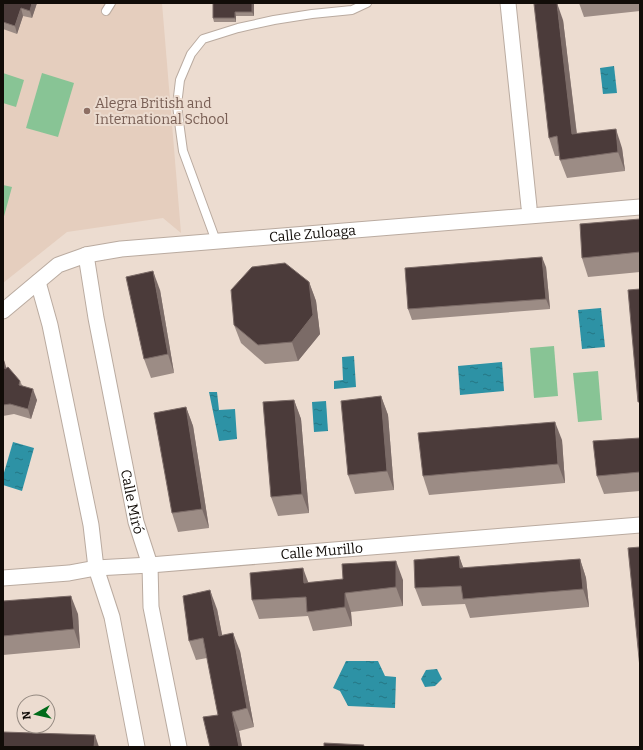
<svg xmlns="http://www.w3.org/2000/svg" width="643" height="750" viewBox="0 0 643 750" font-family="Bitter,serif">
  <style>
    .built { fill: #e5cebe }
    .pitch { fill: #88c495 }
    .water { fill: url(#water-ripples) }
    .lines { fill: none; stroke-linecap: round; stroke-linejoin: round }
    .lane-casing { stroke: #baaba0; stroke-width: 10 }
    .street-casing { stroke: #baaba0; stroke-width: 17 }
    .lane { stroke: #fff; stroke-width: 8 }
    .street { stroke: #fff; stroke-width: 15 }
    .wall { fill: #9c8c85 }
    .shaded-wall { fill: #7b6b67 }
    .building { fill: #4b3b3a; stroke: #7b6b67 }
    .education-dot { fill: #8d6e63; stroke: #ecdcd0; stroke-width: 1.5 }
    .labels { text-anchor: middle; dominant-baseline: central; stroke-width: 4; stroke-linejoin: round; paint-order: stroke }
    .education-label { font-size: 14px; fill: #785e54; stroke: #ecdcd0; text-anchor: start }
    .street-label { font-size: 14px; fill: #110c08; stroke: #ecdcd0 }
  </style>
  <defs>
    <pattern id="water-ripples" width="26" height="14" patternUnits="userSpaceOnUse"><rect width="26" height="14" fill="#2d92a5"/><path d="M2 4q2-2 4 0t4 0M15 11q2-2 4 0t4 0" fill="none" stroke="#257684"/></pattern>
  </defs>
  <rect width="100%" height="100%" fill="#ecdcd0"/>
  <polygon class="built" points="3,3 162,3 181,233 163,218 67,232 3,283"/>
  <g class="pitch">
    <polygon points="3,73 24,80 16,107 3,103"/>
    <polygon points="42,73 74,83 58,137 26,128"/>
    <polygon points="3,185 12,187 3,220"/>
    <polygon points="554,346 558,396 534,398 530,348"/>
    <polygon points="598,371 602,420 578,422 573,373"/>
  </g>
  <g class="water">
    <polygon points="614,66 617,93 603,94 600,68"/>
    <polygon points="601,308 605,347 582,349 578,310"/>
    <polygon points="354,356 356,387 334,389 334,381 343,380 342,357"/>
    <polygon points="502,362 504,391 460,395 458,366"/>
    <polygon points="209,392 217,392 219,410 235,409 237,439 219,441"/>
    <polygon points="326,401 328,431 314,432 312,402"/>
    <polygon points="13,442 34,448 22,491 3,485 3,476"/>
    <polygon points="346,661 378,661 385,676 396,677 395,708 348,706 340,691 333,688"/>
    <polygon points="437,669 442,679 435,686 425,687 421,679 426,670"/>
  </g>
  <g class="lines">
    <g class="lane-casing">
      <g id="lane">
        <polyline points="106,11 111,3"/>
        <polyline points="216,241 183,151 180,129 177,105 180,80 191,54 203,39 238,28 274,20 312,14 352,10 367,3"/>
      </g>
    </g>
    <g class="street-casing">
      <g id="street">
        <polyline points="508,3 529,207"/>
        <path id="s1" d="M86,255l10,63 40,204 14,43 1,42 28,140"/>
        <polyline points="38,282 50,325 91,525 96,568 112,617 137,747"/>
        <path id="s2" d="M3,311l55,-46 28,-10 35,-6 519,-42"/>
        <path id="s3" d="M3,578l66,-5 27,-5 54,-3 490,-40"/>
      </g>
    </g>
    <use href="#lane" class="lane"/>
    <use href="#street" class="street"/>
  </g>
  <g class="wall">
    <polygon points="3,3 37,3 32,18 23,16 17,34 3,29"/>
    <polygon points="254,3 254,16 236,16 236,22 214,22 213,18"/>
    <polygon points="579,3 640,3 640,11 584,17"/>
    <polygon points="563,20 577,134 622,148 625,171 567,178 560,160 560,156 555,156 549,138"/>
    <polygon points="640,219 640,272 588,277 582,258"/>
    <polygon points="546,267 550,309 412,320 408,309"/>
    <polygon points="309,282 316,301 320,334 298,361 265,364 241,343 234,325"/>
    <polygon points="160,290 174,373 151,378 144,359"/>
    <polygon points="3,357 6,368 20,381 22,385 37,400 31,419 14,414 3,416"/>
    <polygon points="381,396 388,415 394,490 355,494 348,475"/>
    <polygon points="294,400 301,419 309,513 278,516 271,497"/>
    <polygon points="186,407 193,426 209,528 178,532 172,513"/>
    <polygon points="640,438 640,491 604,494 597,476"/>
    <polygon points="562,440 565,483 429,495 423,476"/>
    <polygon points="459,556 463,568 580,559 586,578 589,607 470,618 465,604 422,606 415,588"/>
    <polygon points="403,580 403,606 351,612 352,626 313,631 308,616 259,619 252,600 309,582"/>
    <polygon points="3,601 78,614 80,648 3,655"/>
    <polygon points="217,609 222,635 240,651 254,727 239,731 242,747 210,747 218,715 207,658 196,660 189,641"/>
  </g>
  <g class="shaded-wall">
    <polygon points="32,3 37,3 32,18 30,11"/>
    <polygon points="252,3 254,3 254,16 252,12"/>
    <polygon points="557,3 563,20 579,153 572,134"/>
    <polygon points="21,8 23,16 17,34 15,26"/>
    <polygon points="235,12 236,16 236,22 235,18"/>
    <polygon points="616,129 622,148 625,171 618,152"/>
    <polygon points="542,257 546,267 550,309 546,299"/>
    <polygon points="153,271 160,290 174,373 168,354"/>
    <polygon points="309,282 316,301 320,334 298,361 292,342"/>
    <polygon points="3,357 5,363 9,380 5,369 3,361"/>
    <polygon points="33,389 37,400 31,419 28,409"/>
    <polygon points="381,396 388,415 394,490 387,471"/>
    <polygon points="294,400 301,419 309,513 302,494"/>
    <polygon points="186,407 193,426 209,528 202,509"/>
    <polygon points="555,422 562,440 565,483 558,464"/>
    <polygon points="459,556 466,575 460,568"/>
    <polygon points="580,559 586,578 589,607 583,589"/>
    <polygon points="396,561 403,580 403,606 396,587"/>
    <polygon points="303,568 310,587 304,583"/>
    <polygon points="210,590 217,609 226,655 219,636"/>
    <polygon points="345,593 351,612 352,626 345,607"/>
    <polygon points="71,596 78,614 80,648 74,629"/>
    <polygon points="233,633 240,651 254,727 247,708"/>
    <polygon points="232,712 239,731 242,747 239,747"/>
    <polygon points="95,735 99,747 94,747"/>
  </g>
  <g class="building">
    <polygon points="3,3 32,3 30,11 21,8 15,26 3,22"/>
    <polygon points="213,3 252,3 252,12 235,12 235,18 213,18"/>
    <polygon points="541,3 557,3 572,134 616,129 618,152 560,160 557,136 549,138 534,4"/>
    <polygon points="640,219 640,252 582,258 580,224"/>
    <polygon points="542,257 546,299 408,309 405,268"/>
    <polygon points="285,263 309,282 313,315 292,342 258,345 234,325 231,290 252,267"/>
    <polygon points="153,271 168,354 144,359 126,277"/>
    <polygon points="640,289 640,402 638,402 628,290"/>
    <polygon points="3,361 5,369 8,367 20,381 19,385 33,389 28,409 10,404 3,405"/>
    <polygon points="381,396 387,471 348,475 341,401"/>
    <polygon points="294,400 302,494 271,497 263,402"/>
    <polygon points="186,407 202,509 172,513 154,413"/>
    <polygon points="555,422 558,464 423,476 418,433"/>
    <polygon points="640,438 640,472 597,476 593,441"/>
    <polygon points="640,547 640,668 628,548"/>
    <polygon points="459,556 460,568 580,559 583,589 463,599 461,586 415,588 414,560"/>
    <polygon points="396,561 396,587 345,593 345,607 307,612 306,597 252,600 250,573 303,568 304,583 343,579 342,564"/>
    <polygon points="210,590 219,636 233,633 247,708 232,712 239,747 210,747 203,717 218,715 203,638 189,641 183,596"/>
    <polygon points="71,596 74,629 3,636 3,601"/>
    <polygon points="3,732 95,735 94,747 3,747"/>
    <polygon points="324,743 364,745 363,747 324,747"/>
  </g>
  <circle class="education-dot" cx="87" cy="111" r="4"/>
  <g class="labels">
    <g class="education-label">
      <text x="95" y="103">Alegra British and<tspan x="95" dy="16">International School</tspan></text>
    </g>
    <g class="street-label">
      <text stroke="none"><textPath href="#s2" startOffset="329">Calle Zuloaga</textPath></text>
      <text stroke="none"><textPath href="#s1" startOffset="251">Calle Miró</textPath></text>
      <text stroke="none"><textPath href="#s3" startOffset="320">Calle Murillo</textPath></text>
    </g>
  </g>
  <rect width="643" height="750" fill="none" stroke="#110c08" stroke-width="8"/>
  <g transform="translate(36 714) rotate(262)"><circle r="19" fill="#ecdcd0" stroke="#948980"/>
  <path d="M0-3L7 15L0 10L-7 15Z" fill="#006b19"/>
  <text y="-6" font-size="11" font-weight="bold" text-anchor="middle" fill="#110c08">N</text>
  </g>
</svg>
